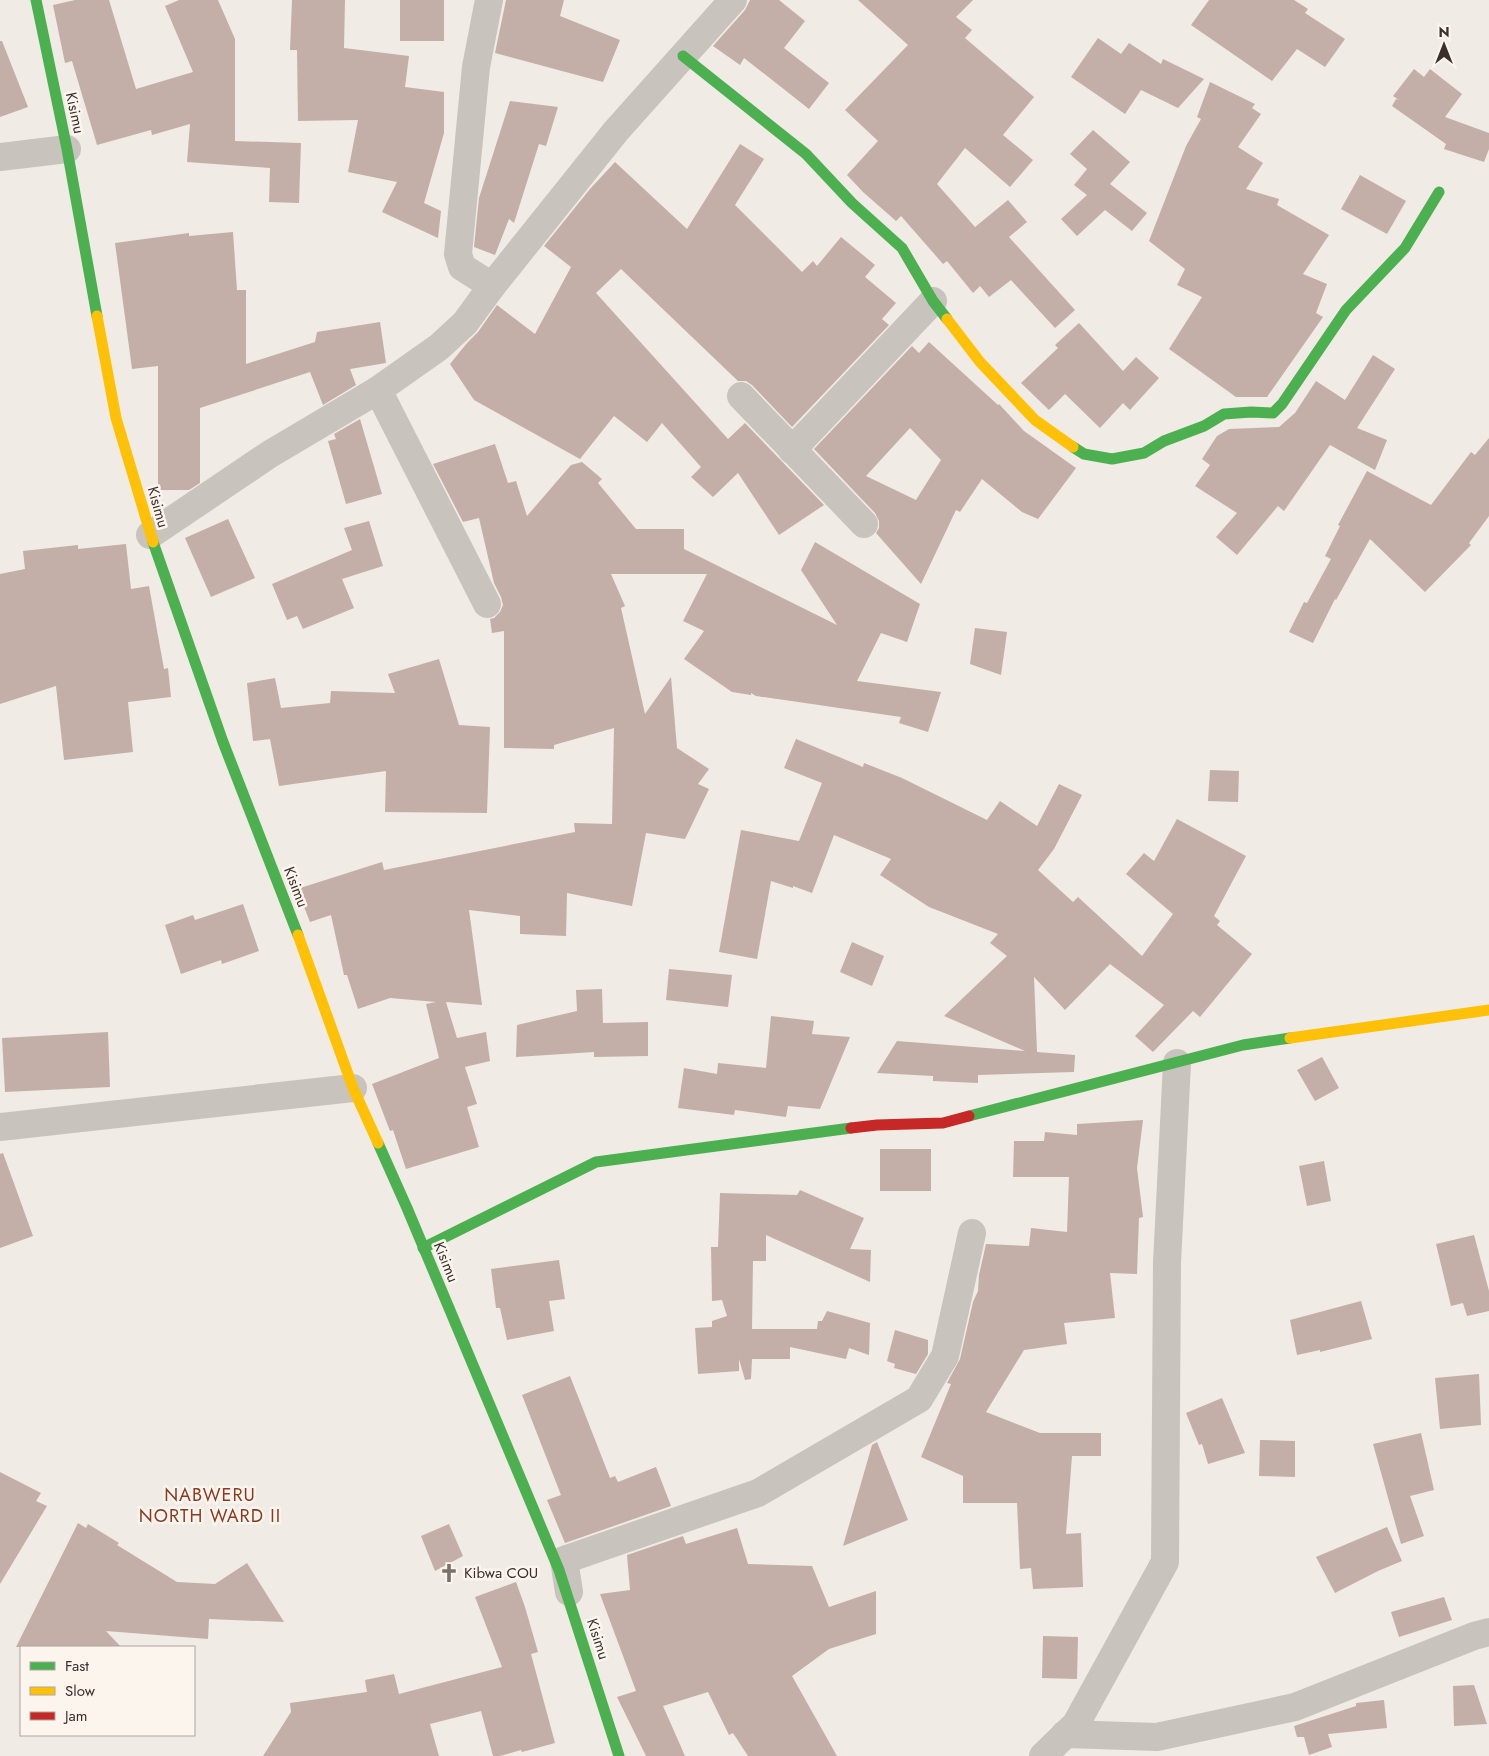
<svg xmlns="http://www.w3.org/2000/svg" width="1489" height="1756" viewBox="0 0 1489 1756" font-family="Jost,sans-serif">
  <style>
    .building { fill: #c3afa7; fill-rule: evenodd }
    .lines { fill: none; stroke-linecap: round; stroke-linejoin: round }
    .street { stroke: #c9c3be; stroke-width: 28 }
    .fast { stroke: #4caf50; stroke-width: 11 }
    .slow { stroke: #ffc107; stroke-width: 11 }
    .jam { stroke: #c62828; stroke-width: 11 }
    .labels { text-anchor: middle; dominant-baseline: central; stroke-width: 5; stroke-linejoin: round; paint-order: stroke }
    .street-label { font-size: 15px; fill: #3b302b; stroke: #fbf5ee }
    .poi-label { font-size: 15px; fill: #3b302b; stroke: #fbf5ee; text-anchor: start }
    .quarter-label { font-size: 18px; letter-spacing: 1px; fill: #8c3b22; stroke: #fbf5ee }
  </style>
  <rect width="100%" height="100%" fill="#f0ebe5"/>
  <g class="building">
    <polygon points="75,0 109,0 136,89 193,72 165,6 179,0 218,0 235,39 235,141 301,143 299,203 269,202 270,168 187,162 190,124 152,135 151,130 97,145 72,61 65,63 53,5"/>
    <polygon points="292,0 345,0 344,48 409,56 405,87 444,92 444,133 424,203 441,211 438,238 382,212 397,182 348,172 358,120 298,121 297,50 290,50"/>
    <rect x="400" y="0" width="44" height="41"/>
    <polygon points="506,0 564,0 560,16 620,40 603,82 495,53"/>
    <polygon points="750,0 779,0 805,21 784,48 829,83 809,109 744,58 740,65 713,46 745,10"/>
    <polygon points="858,0 973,0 956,17 972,30 965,38 1034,97 1003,135 1033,160 1010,187 965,148 937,184 975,227 1008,200 1027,222 1009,237 1075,310 1055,328 1011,280 989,297 980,286 973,293 947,261 943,264 901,216 896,221 863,192 847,175 878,141 845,110 908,45"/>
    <polygon points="1209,0 1294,0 1308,9 1305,13 1345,39 1325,67 1297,49 1272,81 1191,25"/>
    <polygon points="1098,38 1121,54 1129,43 1161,64 1163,59 1204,79 1178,108 1141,90 1125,114 1071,77"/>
    <polygon points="0,41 2,41 28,107 0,117"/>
    <polygon points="1414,69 1424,77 1430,69 1462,94 1445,117 1489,133 1489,149 1484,162 1444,149 1446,144 1392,106 1396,99 1399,100 1393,96"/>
    <polygon points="1210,82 1255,104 1252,108 1261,114 1238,147 1263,163 1246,189 1279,199 1277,205 1329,235 1303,274 1327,284 1316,313 1323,317 1267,397 1236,397 1169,349 1202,297 1177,285 1185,269 1149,241 1186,146 1201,119 1197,117"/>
    <polygon points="510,101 558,107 546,146 539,144 514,223 509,219 495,255 474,247 479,198"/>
    <polygon points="1093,130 1130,162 1110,184 1147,213 1132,231 1105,210 1077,236 1061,219 1087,195 1074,185 1087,169 1070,154"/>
    <polygon points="740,144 764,159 735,205 802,272 813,261 817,266 841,237 875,265 865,277 896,303 882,319 889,325 792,427 752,385 746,381 738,381 621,269 596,293 728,439 745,423 824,505 779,535 738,473 713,497 691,477 701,467 662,423 647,442 614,416 580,459 474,400 450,364 467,343 478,332 497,305 535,334 571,267 544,246 590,189 615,162 687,229"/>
    <polygon points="1360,175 1406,201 1387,234 1341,209"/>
    <polygon points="233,232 237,290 246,290 246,364 315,342 317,332 380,322 386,363 350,369 356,385 323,405 310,372 200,408 200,483 189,490 158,490 158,366 132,369 115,243 189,233 189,236"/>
    <polygon points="1079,323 1123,371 1136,357 1159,378 1130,410 1123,403 1100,428 1065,394 1049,410 1021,383 1058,348 1055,345"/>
    <path d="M929,342l69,63 1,-1 25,27 52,37 -38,51 -16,-7 -40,-33 -22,33 -4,-2 -35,74 -45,-51 3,-5v-7l-4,-8 -61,-64 98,-103 7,7zM910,428l31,32 -25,40 -50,-24z"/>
    <polygon points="1373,355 1395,369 1357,428 1387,440 1375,470 1330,445 1284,511 1278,506 1237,555 1216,537 1237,513 1195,486 1210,465 1202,459 1217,436 1229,429 1279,427 1295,413 1316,381 1345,400"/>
    <polygon points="360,419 382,494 346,504 328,441 336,439 334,434"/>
    <polygon points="1489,438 1489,516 1469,543 1471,545 1425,592 1370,539 1336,600 1335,599 1313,643 1289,632 1304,602 1307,603 1331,559 1325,556 1340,526 1338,525 1367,471 1431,505 1471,452 1475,455"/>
    <polygon points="495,444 508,483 516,481 527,516 571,465 582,462 602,479 598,483 636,529 684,529 684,549 837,625 801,570 815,542 920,604 907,642 881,633 857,681 941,692 928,732 899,723 901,717 756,696 751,693 751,695 732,692 684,659 704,631 683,621 707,574 611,574 625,606 621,608 645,714 671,677 677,748 709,769 698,784 709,789 685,839 646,833 632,906 567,893 566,936 520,934 520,916 469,910 482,1005 446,1002 457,1038 486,1032 490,1061 465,1067 477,1104 467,1107 479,1147 406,1169 393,1130 390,1131 372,1084 439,1058 426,1004 436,1002 390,998 358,1009 347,975 344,975 331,915 310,922 297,889 382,862 384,870 575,832 574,823 612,824 614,728 554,745 554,749 504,748 504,631 492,633 490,619 494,618 500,612 503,605 501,597 494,583 479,518 463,522 433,464"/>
    <polygon points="228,519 255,578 211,597 185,538"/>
    <polygon points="369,521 383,566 342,579 354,608 303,629 297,616 287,620 272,584 352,550 344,528"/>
    <polygon points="126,544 131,589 149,586 164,669 168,668 171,697 128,702 133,752 64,760 56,686 0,704 0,574 25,569 23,551 78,545 78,549"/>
    <polygon points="975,628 1007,632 1001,675 970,664"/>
    <polygon points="439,659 459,725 490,727 487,813 385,812 386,771 279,786 270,739 253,741 247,683 275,678 281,708 330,703 331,691 395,693 388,674"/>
    <polygon points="796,739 863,767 864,763 902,778 987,820 1000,801 1037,826 1059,784 1082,795 1054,849 1038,870 1073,902 1078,897 1142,956 1173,914 1126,874 1144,853 1154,861 1177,819 1246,856 1214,916 1220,921 1217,925 1252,954 1200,1017 1193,1011 1153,1052 1135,1036 1164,1005 1110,964 1065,1010 1034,977 1037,1052 1075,1055 1074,1072 978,1075 978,1083 933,1081 933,1076 877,1073 897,1041 1025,1051 944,1016 1007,956 990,943 998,934 929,907 880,875 891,859 834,835 812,893 793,886 793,888 771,881 757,959 719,952 741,830 799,841 822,783 784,768"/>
    <polygon points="1210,770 1239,771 1238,802 1208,801"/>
    <polygon points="243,904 259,951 222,964 221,960 181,974 165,925 193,915 195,920"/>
    <polygon points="852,942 884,956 872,986 840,972"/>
    <polygon points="669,969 732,975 728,1007 666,1000"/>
    <polygon points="602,989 603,1023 648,1022 648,1056 594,1057 594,1052 516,1057 517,1025 577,1011 576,990"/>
    <polygon points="771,1016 814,1021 812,1034 850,1037 820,1109 788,1106 786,1117 735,1110 734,1115 678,1108 684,1068 717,1074 718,1063 766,1068"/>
    <polygon points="108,1032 110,1087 5,1092 2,1038"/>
    <polygon points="1322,1057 1339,1088 1315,1101 1297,1070"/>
    <polygon points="1143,1120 1137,1168 1143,1217 1139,1218 1137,1274 1110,1273 1115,1318 1064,1323 1067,1344 1024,1350 986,1412 1040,1433 1101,1433 1101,1456 1072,1456 1066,1534 1081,1533 1083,1587 1033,1589 1031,1568 1020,1569 1017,1503 963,1503 963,1476 921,1457 951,1384 947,1383 960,1359 973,1302 978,1291 979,1275 986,1244 1029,1246 1031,1228 1067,1232 1069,1177 1013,1177 1014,1141 1044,1141 1045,1132 1077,1135 1077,1124"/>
    <rect x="880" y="1149" width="51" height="42"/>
    <polygon points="3,1153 33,1236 0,1248 0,1154"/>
    <polygon points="1324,1161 1331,1201 1307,1206 1299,1166"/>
    <polygon points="800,1190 864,1218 850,1249 871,1250 870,1282 766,1235 766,1261 753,1261 752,1329 817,1329 818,1321 822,1321 827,1311 870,1323 869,1355 849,1348 846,1359 790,1347 790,1359 752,1359 751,1379 745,1380 739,1359 739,1371 698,1374 695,1328 712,1327 712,1321 727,1316 722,1300 712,1301 711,1247 718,1247 720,1193 797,1195"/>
    <polygon points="1474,1235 1489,1291 1489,1311 1467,1316 1463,1303 1451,1306 1436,1244"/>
    <polygon points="559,1260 565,1299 549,1301 554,1331 507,1340 500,1308 496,1308 491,1269"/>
    <polygon points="1361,1301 1372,1339 1320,1352 1320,1350 1297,1355 1290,1320"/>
    <polygon points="895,1330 928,1340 928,1354 916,1374 894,1368 895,1364 887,1361"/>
    <polygon points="1479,1374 1481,1425 1440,1429 1435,1378"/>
    <polygon points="570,1376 610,1478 615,1476 618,1482 656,1467 671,1506 565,1543 547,1500 561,1495 522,1395"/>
    <polygon points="1222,1398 1245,1453 1208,1464 1202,1444 1199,1445 1186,1413"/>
    <polygon points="1421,1433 1434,1490 1410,1496 1424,1536 1401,1544 1373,1444"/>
    <polygon points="1260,1440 1295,1441 1295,1477 1259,1476"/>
    <polygon points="877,1442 908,1520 843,1546 872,1445"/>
    <polygon points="0,1472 41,1493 36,1501 47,1506 0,1584"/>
    <polygon points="78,1523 86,1528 88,1524 119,1543 117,1545 177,1582 215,1584 247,1563 284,1622 209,1619 208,1639 106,1631 121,1647 16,1647"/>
    <polygon points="449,1524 463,1556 435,1571 421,1536"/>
    <polygon points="1387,1527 1402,1561 1378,1571 1335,1593 1316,1557"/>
    <polygon points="737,1528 748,1564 812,1566 829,1607 876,1591 876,1634 829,1649 792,1676 837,1756 748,1756 733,1733 729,1735 708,1692 663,1706 685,1756 646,1756 617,1697 636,1691 600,1594 630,1590 627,1555 683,1536 686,1544"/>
    <polygon points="516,1582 525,1607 538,1652 531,1654 555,1743 522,1752 521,1750 500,1756 493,1756 481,1711 430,1724 439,1756 263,1756 291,1712 290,1703 367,1692 365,1680 394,1674 399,1694 502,1667 475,1597"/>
    <polygon points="1444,1597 1452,1620 1399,1637 1391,1612"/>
    <polygon points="1043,1636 1078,1637 1077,1679 1042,1678"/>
    <polygon points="1474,1685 1487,1724 1454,1726 1453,1686"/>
    <polygon points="1384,1700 1387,1728 1328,1734 1332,1747 1309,1755 1304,1737 1297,1737 1294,1726 1356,1706 1356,1703"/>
  </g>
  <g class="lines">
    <g class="street">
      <polyline points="489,0 476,67 458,254 462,267 492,286"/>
      <polyline points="0,157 67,149"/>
      <polyline points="378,390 487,604"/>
      <polyline points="741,396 864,524"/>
      <polyline points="792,450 933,301"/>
      <polyline points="150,535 270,454 378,390 439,347 465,323 492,286 616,131 733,0"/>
      <polyline points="0,1127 353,1088"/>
      <polyline points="569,1592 564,1560 758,1493 919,1399 945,1356 972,1233"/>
      <polyline points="1065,1734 1157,1737 1295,1707 1474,1636 1489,1632"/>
      <polyline points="1043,1756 1076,1724 1165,1562 1167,1263 1177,1063"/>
    </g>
    <g class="fast">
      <polyline points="36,0 67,149 97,316"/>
      <polyline points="683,56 806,154 852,203 902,248 933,301 947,319"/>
      <polyline points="1073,447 1084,454 1112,459 1144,453 1164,441 1204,426 1224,414 1251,412 1273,413 1282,404 1346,310 1405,248 1439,192"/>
      <polyline points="153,542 223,742 298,935"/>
      <polyline points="969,1116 1243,1045 1290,1038"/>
      <polyline points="378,1143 407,1208 559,1570 619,1756"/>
      <polyline points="423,1248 596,1162 851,1128"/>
    </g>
    <g class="slow">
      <polyline points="97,316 116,418 153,542"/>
      <polyline points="947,319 980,362 1035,420 1073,447"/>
      <polyline points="298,935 353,1088 378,1143"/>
      <polyline points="1290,1038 1489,1010"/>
    </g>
    <polyline class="jam" points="851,1128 877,1125 943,1123 969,1116"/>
  </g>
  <defs>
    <g id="church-bare" transform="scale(1.5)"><path d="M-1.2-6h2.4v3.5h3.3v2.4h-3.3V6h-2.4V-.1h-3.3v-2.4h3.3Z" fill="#7a716c" stroke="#fbf5ee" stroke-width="2.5" paint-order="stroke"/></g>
  </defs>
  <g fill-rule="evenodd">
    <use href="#church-bare" x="449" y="1573"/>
  </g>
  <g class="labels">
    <g class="street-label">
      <text transform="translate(75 113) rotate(78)">Kisimu</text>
      <text transform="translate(158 507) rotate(74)">Kisimu</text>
      <text transform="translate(296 887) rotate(69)">Kisimu</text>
      <text transform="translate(446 1262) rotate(68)">Kisimu</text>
      <text transform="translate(598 1639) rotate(72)">Kisimu</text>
    </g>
    <g class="poi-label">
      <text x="464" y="1573">Kibwa COU</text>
    </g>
    <g class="quarter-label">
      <text x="210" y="1495">NABWERU<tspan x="210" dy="21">NORTH WARD II</tspan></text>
    </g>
  </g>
  <rect x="20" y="1646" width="175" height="90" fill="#fbf5ee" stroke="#aea6a0"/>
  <rect x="30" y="1662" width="25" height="8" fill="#4caf50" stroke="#aea6a0"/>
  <text x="65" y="1671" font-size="15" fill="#3b302b">Fast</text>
  <rect x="30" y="1687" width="25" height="8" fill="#ffc107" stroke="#aea6a0"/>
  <text x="65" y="1696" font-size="15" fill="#3b302b">Slow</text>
  <rect x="30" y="1712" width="25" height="8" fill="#c62828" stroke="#aea6a0"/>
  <text x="65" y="1721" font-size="15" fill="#3b302b">Jam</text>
  <g transform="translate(1444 45)" stroke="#fbf5ee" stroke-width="4" paint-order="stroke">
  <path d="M0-4L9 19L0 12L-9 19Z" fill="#3b302b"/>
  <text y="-8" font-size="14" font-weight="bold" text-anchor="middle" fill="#3b302b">N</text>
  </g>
</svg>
